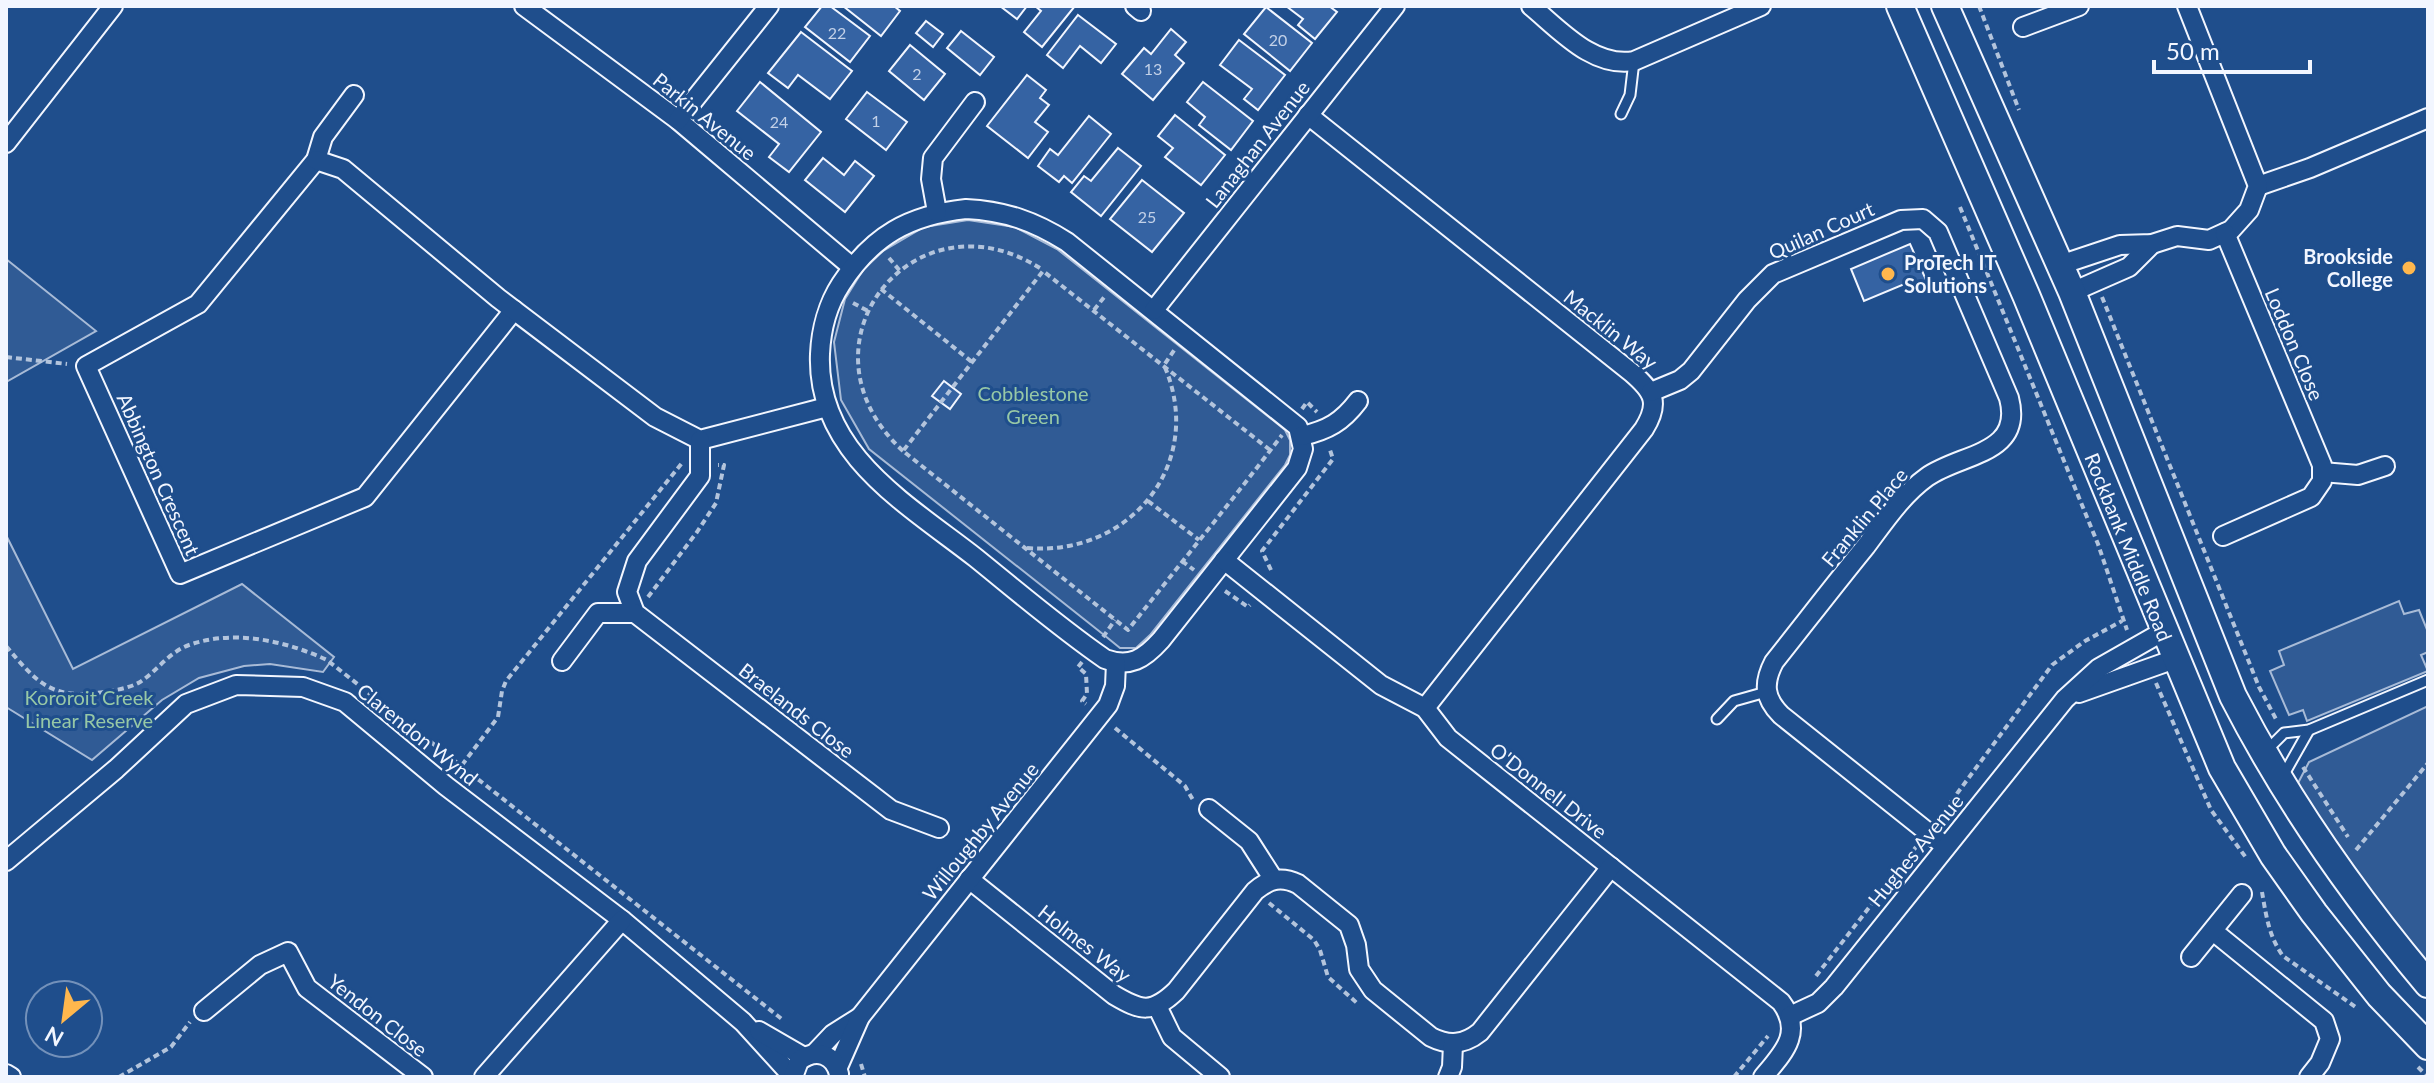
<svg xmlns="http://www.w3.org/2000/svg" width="2434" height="1083" viewBox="0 0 2434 1083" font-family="Lato,sans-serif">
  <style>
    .built { fill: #305b95; stroke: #a8bbd7; stroke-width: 2 }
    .building { fill: #3563a3; stroke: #f2f6ff; stroke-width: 2 }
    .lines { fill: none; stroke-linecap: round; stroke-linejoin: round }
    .lane-casing { stroke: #f2f6ff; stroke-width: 13 }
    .street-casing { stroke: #f2f6ff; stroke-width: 22 }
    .secondary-casing { stroke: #f2f6ff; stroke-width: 30 }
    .path { stroke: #b3c4dc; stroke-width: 4; stroke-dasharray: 6 4; stroke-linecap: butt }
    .lane { stroke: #1f4e8c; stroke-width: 9 }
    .street { stroke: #1f4e8c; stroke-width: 18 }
    .secondary { stroke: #1f4e8c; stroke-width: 26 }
    .poi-dot { fill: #ffb74d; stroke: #1f4e8c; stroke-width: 3 }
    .labels { text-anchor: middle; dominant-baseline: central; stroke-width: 6; stroke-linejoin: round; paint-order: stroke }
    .number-label { font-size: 16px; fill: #c3d1e8 }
    .street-label { font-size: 20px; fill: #f2f6ff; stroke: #1f4e8c }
    .poi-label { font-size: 20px; font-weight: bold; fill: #f2f6ff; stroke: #1f4e8c; text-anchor: end }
    .park-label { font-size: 20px; fill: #97c8a6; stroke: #1f4e8c }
  </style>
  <rect width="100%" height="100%" fill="#1f4e8c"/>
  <g class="built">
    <polygon points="968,220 1015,227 1057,249 1274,421 1285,430 1290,440 1290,455 1285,465 1150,635 1136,648 1120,648 1104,635 869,449 841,400 834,342 845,299 863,270 883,251 924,227"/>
    <polygon points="6,259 96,331 6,382"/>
    <polygon points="6,535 73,669 242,584 334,657 323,672 270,664 244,666 199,678 162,700 92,760 6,707"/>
    <polygon points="2399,601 2404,614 2419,610 2428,632 2428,652 2421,655 2428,671 2307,721 2303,710 2289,715 2270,671 2284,665 2279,651"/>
    <polygon points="2428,706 2428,966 2406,942 2297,785 2309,762"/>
  </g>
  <g class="building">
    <polygon points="822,6 830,6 870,36 850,62 805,27"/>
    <polygon points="843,6 894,6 900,11 881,36"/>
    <polygon points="1000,6 1027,6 1017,19"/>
    <polygon points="1035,6 1075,6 1042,47 1024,32 1041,11"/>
    <polygon points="1286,6 1329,6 1337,12 1315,39 1298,25 1303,19"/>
    <polygon points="1266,7 1312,43 1290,71 1244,34"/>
    <polygon points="1078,15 1116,44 1101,63 1080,46 1063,68 1047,55"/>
    <polygon points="926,21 943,34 933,47 916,33"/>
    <polygon points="1171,29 1186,42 1175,55 1184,63 1153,100 1122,74 1144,48 1151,54"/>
    <polygon points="961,31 994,57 980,75 947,48"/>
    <polygon points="801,32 852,71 830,99 798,75 788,88 768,73"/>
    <polygon points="1239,40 1285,75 1258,110 1244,99 1252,89 1220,65"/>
    <polygon points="910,45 945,74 924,100 889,71"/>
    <polygon points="1027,75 1046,90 1040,98 1049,105 1035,122 1048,132 1028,158 987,126"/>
    <polygon points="760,82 821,132 789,172 769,157 779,144 737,111"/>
    <polygon points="1203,82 1253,121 1231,150 1199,125 1205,117 1187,102"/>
    <polygon points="867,92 907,122 886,150 846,119"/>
    <polygon points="1175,115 1225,155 1201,185 1165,157 1173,148 1158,136"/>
    <polygon points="1089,116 1111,134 1072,183 1064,176 1059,182 1038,166 1050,149 1058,155"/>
    <polygon points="1118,148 1141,166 1101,216 1071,192 1084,176 1091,181"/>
    <polygon points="823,158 844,175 855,161 874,176 845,212 805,180"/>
    <polygon points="1142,180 1184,213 1152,252 1110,219"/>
    <polygon points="1910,244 1927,282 1917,286 1914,280 1864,301 1851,269"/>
    <polygon points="944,381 961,394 950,409 932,396"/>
  </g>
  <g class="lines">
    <g class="lane-casing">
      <g id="lane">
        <polyline points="1621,114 1630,95 1634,61"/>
        <polyline points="1717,719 1734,701 1766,692"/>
        <polyline points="2265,752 2284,733 2309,730 2428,680"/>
        <polyline points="2283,776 2309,730"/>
      </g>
    </g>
    <g class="street-casing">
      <g id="street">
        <polyline points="524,6 678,120 852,267"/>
        <polyline points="1135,6 1141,11"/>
        <path d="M1531,6c29,24 62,62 103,55l127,-55"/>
        <polyline points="2023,27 2079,6"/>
        <polyline points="354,95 323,137 316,160 198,304 86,366 180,574 365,497 514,310"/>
        <path d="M1308,115l324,258c22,19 28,30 12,56l-219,279"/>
        <polyline points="678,120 769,6"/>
        <polyline points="6,143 113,6"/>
        <polyline points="316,160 343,169 498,298 655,417 700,440 827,407"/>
        <polyline points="2258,186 2310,168 2428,118"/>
        <path d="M966,209c39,2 68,12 101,33l231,185 5,22 -6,19 -136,172c-17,19 -31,28 -56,19 -45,-31 -87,-67 -129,-101 -69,-54 -160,-105 -156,-204 1,-24 8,-50 21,-70 31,-48 68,-69 125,-75z"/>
        <polyline points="937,212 931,179 933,158 975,102"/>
        <polyline points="2060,265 2120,245 2152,244 2177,236 2209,240 2231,230 2249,210 2258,186 2187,6"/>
        <polyline points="2072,292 2129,267 2152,244"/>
        <polyline points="1154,310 1395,6"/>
        <path d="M1651,392l29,-12 11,-9 56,-71 26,-26 128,-54 22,-1 15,13 71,166c15,57 -48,55 -82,79 -25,18 -43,45 -61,69 -31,38 -61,77 -92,116 -11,21 -10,36 7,53l164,131"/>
        <path d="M1302,436c26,-6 40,-14 56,-35"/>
        <polyline points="700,440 700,476 637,561 627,592 635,613 891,810 939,828"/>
        <polyline points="2322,472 2358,475 2385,466"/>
        <polyline points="2223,536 2311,497 2322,481 2322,465 2225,233"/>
        <path d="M1224,560l157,125 44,23 23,30 333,264c23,31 2,51 -18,75"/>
        <polyline points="562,661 598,613 635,613"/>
        <polyline points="2079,693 2175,659"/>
        <polyline points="1209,809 1249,841 1274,880"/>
        <polyline points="6,861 116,769 186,704 236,685 303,687 345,702 446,786 622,920 743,1022 793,1077"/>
        <path d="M969,879l145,116c27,16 38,19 62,-4l79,-100c14,-12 26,-15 43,-7l51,41 7,20 3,24 14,21 58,47c18,9 33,8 49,-5l131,-165"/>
        <polyline points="2213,931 2324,1021 2330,1039 2320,1063 2309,1077"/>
        <polyline points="2191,957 2242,894"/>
        <polyline points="1157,1006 1172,1037 1220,1077"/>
        <polyline points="204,1011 260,965 288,952 307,988 423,1077"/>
        <polyline points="1790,1016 1818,1003 1834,987 2065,699 2099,668 2164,631"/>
        <polyline points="759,1031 804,1057"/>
        <polyline points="815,1053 833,1034 860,1017"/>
        <polyline points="838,1067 860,1017 1108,705 1115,686 1116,663"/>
        <polyline points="6,1074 11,1077"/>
        <polyline points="484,1077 622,920"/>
        <path d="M793,1077l6,-16c17,-13 35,-7 40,13"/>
        <polyline points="1448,1077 1452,1067 1453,1044"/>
      </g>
    </g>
    <g class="secondary-casing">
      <g id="secondary">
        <polyline points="1900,6 2026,295 2222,768 2273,855 2314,913 2379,995 2428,1046"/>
        <path d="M1945,6l127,286 161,404c53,103 120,199 195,288"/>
      </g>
    </g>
    <g class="path">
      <polyline points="1979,6 2019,110"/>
      <polyline points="1960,207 2098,544 2127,630"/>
      <polyline points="889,258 900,271"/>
      <polyline points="881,289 972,362"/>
      <polyline points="2102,297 2259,687 2277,721"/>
      <polyline points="853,303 868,311"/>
      <polyline points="1094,310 1105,296"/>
      <polyline points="6,357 67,364"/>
      <polyline points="1302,409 1307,402 1317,412"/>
      <path d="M1270,450l-227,-179 -140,180 225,179c51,-65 104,-129 154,-195"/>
      <path d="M903,451c-115,-106 12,-265 140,-181"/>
      <polyline points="1148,501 1199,540"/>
      <path d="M1027,548c103,9 180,-85 137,-183l11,-16"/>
      <polyline points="1182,561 1194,570"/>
      <polyline points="1271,570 1262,551 1333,459 1329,447"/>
      <polyline points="1225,591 1248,607 1250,605"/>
      <polyline points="648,597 697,532 716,503 724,465 718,465"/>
      <polyline points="1103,637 1115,620"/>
      <path d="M6,646c32,38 46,54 98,46 12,-2 26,-4 36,-10 17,-11 29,-30 49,-37 45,-16 97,-4 138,15l456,360"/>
      <polyline points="1082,662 1078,667 1086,674 1087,694 1082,701 1086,704"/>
      <polyline points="2156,683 2211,810 2247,859"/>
      <polyline points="1115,728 1185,786 1193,800"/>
      <polyline points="2303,767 2348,837"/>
      <polyline points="456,773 498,717 502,691 506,681 682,463"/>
      <polyline points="1939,818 2052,665 2085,641 2122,621"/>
      <polyline points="2356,850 2428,763"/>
      <path d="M2262,892c4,23 7,45 21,64l74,52"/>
      <polyline points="1269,903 1314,940 1320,950 1328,977 1358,1004"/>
      <polyline points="1816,976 1916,847"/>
      <polyline points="861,1064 865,1077"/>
      <polyline points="2418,1067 2428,1077"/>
      <polyline points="119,1077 171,1047 190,1022"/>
      <polyline points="1734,1077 1768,1036"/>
    </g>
    <use href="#lane" class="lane"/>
    <use href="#street" class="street"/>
    <use href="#secondary" class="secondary"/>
  </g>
  <g class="poi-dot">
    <circle cx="2409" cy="268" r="8"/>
    <circle cx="1888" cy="274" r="8"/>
  </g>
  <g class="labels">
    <g class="number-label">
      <text x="837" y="32">22</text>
      <text x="1278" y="39">20</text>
      <text x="1153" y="68">13</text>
      <text x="917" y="73">2</text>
      <text x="876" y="120">1</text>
      <text x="779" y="121">24</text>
      <text x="1147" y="216">25</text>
    </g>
    <g class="street-label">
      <text transform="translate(705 116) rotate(39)">Parkin Avenue</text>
      <text transform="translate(1257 144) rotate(-52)">Lanaghan Avenue</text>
      <text transform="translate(1821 230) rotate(-24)">Quilan Court</text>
      <text transform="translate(1611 329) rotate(39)">Macklin Way</text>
      <text transform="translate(2295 344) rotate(67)">Loddon Close</text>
      <text transform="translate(159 474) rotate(66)">Abbington Crescent</text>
      <text transform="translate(1864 517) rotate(-50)">Franklin Place</text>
      <text transform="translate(2129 547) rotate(68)">Rockbank Middle Road</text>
      <text transform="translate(797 710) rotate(38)">Braelands Close</text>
      <text transform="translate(418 734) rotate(39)">Clarendon Wynd</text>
      <text transform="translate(1549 790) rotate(38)">O'Donnell Drive</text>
      <text transform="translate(980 831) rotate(-51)">Willoughby Avenue</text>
      <text transform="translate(1915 850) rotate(-51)">Hughes Avenue</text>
      <text transform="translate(1085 943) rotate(38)">Holmes Way</text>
      <text transform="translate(378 1015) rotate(38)">Yendon Close</text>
    </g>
    <g class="poi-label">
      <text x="2393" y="256">Brookside<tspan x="2393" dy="23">College</tspan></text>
      <text x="1904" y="262" text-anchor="start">ProTech IT<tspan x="1904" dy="23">Solutions</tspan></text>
    </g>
    <g class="park-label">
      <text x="1033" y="393">Cobblestone<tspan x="1033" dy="23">Green</tspan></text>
      <text x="89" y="697">Kororoit Creek<tspan x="89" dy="23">Linear Reserve</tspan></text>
    </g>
  </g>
  <rect width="2434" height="1083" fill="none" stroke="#f2f6ff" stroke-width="16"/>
  <g transform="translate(64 1019) rotate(209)"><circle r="38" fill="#1f4e8c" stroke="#7391ba" stroke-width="2"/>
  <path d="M0-6L14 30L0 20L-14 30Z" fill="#ffb74d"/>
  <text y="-12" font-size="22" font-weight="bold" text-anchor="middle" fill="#f2f6ff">N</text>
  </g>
  <path d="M2154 60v12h156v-12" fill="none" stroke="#f2f6ff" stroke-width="4"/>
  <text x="2166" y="60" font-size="24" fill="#f2f6ff" stroke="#1f4e8c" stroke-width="6" paint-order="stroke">50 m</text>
</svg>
